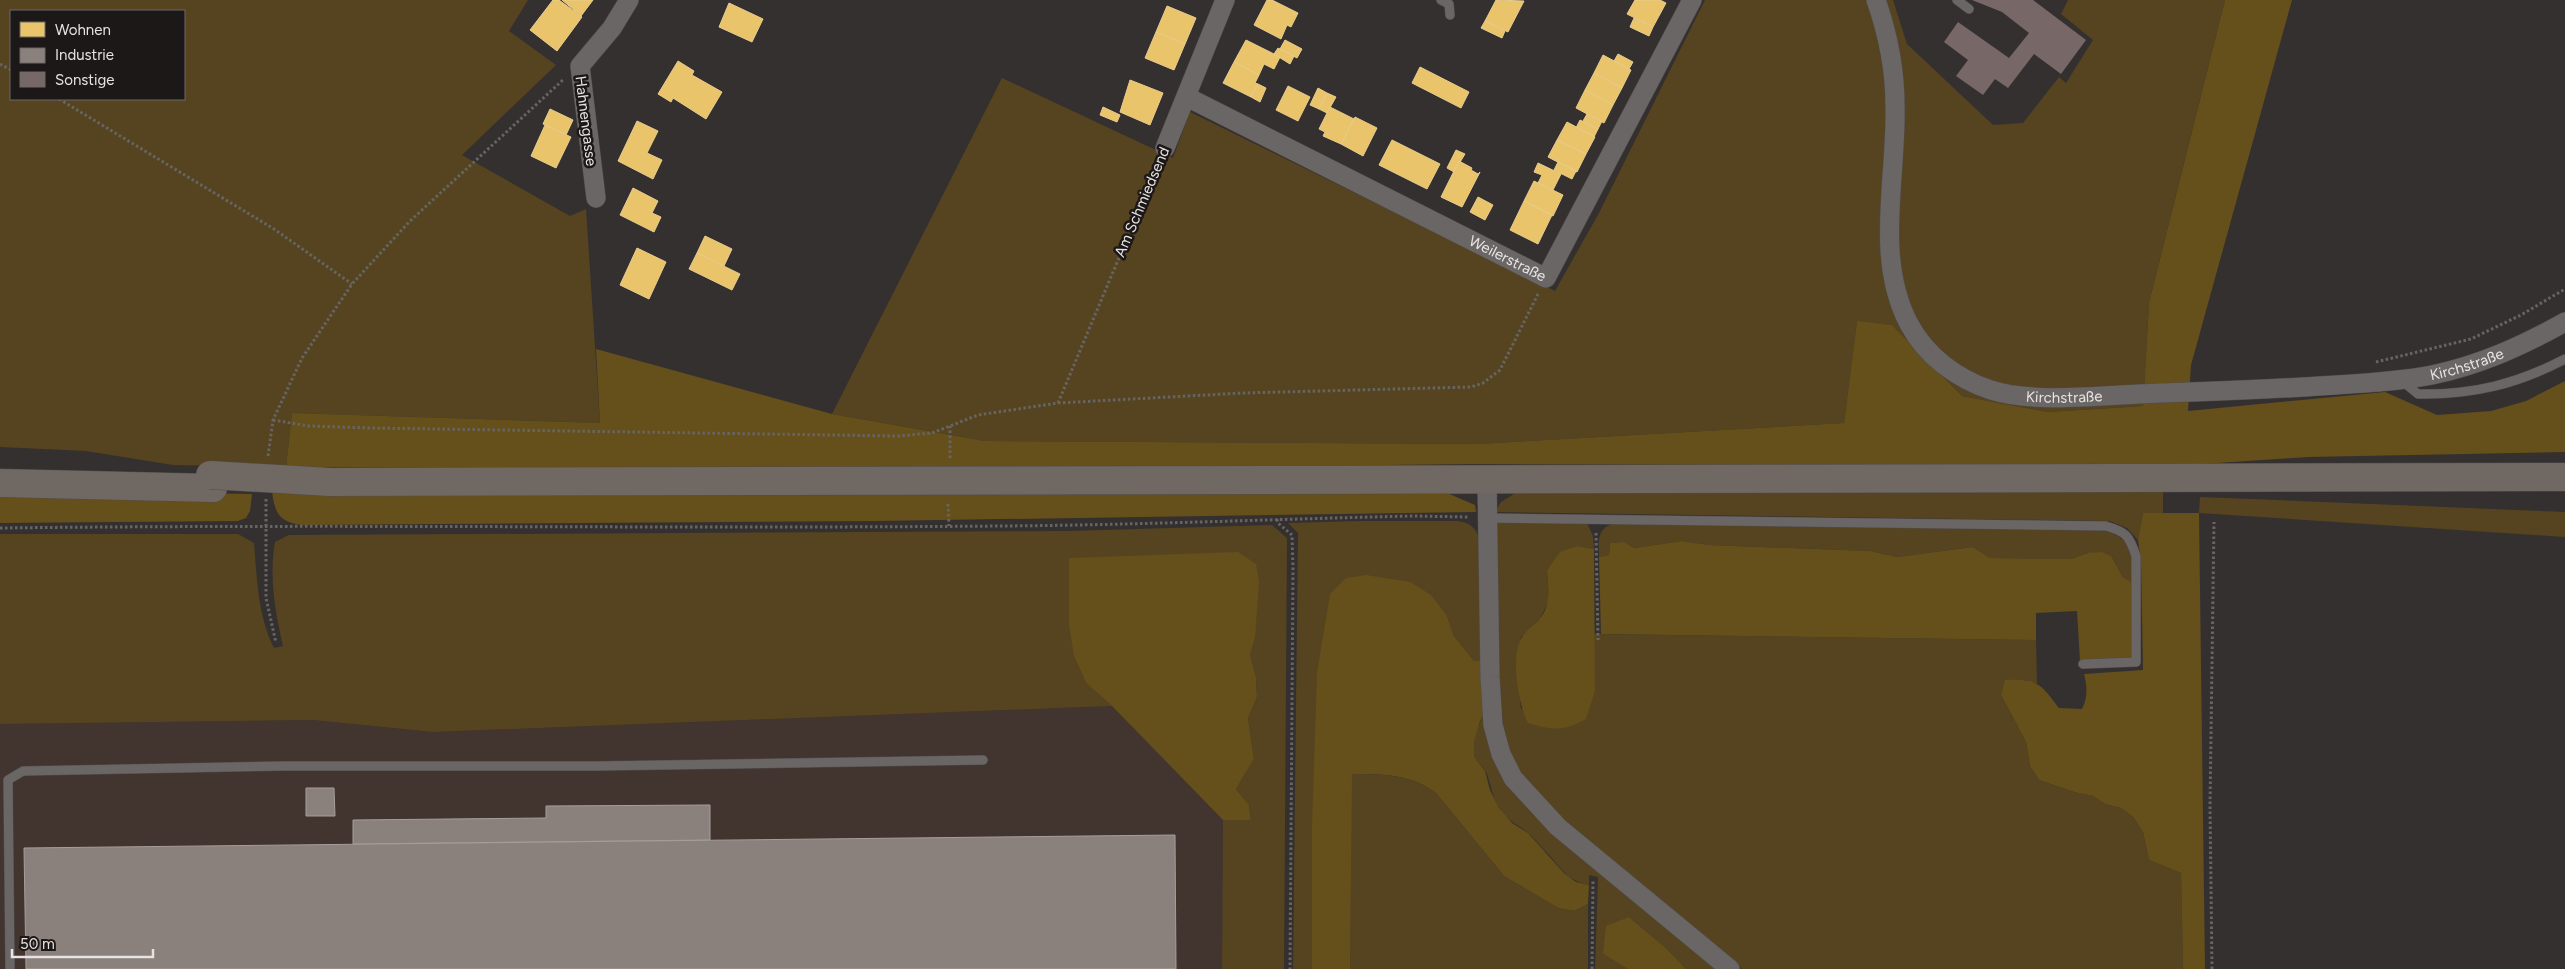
<svg xmlns="http://www.w3.org/2000/svg" width="2565" height="969" viewBox="0 0 2565 969" font-family="Figtree,sans-serif">
  <style>
    .built { fill: #423530 }
    .green { fill: #55441f; fill-rule: evenodd }
    .forest { fill: #654f1b }
    .homes { fill: #e9c46a; stroke: #e9cd8e }
    .industry { fill: #8a817c; stroke: #a69e9a }
    .building { fill: #776867 }
    .lines { fill: none; stroke-linecap: round; stroke-linejoin: round }
    .lane-casing { stroke: #514d4c; stroke-width: 10 }
    .street-casing { stroke: #514d4c; stroke-width: 20 }
    .primary-casing { stroke: #514d4c; stroke-width: 29 }
    .path { stroke: #676564; stroke-width: 3; stroke-dasharray: 2.5 2.5; stroke-linecap: butt }
    .lane { stroke: #6a6665; stroke-width: 9 }
    .street { stroke: #6a6665; stroke-width: 19 }
    .primary { stroke: #706862; stroke-width: 28 }
    .primary-bridge-casing { stroke: #514d4c; stroke-width: 29; stroke-linecap: butt }
    .primary-bridge { stroke: #706862; stroke-width: 28 }
    .labels { text-anchor: middle; dominant-baseline: central; stroke-width: 5; stroke-linejoin: round; paint-order: stroke }
    .street-label { font-size: 15px; fill: #e8e3e1; stroke: #1c1817 }
  </style>
  <rect width="100%" height="100%" fill="#34302f"/>
  <polygon class="built" points="1112,706 1223,820 1222,969 0,969 0,724 313,720 433,732"/>
  <g class="green">
    <path d="M0,0h528l-19,31 47,34 -94,90 108,61 16,-7 14,214 -308,-10 -6,54 -113,-2 -87,-14 -86,-4zM11,11h173v88h-173z"/>
    <polygon points="1705,0 1893,0 1907,44 1993,125 2023,123 2059,77 2066,83 2093,40 2061,14 2068,0 2225,0 2149,303 2143,406 2048,412 1962,396 1892,325 1857,322 1844,423 1478,444 985,441 832,414 1002,78 1173,158 1190,112 1555,291 1599,213"/>
    <polygon points="2163,491 2163,513 2143,513 2138,540 2127,528 2110,521 1495,512 1501,502 1517,492"/>
    <polygon points="2200,497 2565,512 2565,537 2199,513"/>
    <path d="M1360,521h98c11,2 17,5 21,17l3,123h-8l-20,-25 -7,-20 -135,211v142h-19l5,-436 -10,-10z"/>
    <polygon points="1501,521 1587,523 1593,536 1594,549 1578,546 1547,569 1549,600 1540,619 1521,637 1516,662 1521,709 1595,691 1594,634 2036,640 2037,684 2025,680 2001,695 2026,742 2030,766 2039,780 2074,792 2093,796 2105,804 2121,808 2133,817 2143,832 2149,860 2181,873 2183,969 1742,969 1552,810 1527,781 1512,758 1503,725 1499,675 1494,524"/>
    <path d="M1612,524l489,6c30,7 34,22 30,52l-9,-6 -10,-19 -24,-4 -17,6 -81,-1 -17,-11 -76,10 -27,-6 -161,-6 -27,-4 -48,7 -10,-6 -14,1 -1,12 -10,2c0,-15 -3,-27 13,-33z"/>
    <path d="M1272,525l15,13 -3,431h-62l1,-149 28,-1 -2,-14 -13,-16 18,-30 -6,-41 9,-21 -1,-20 -6,-22 5,-17v-24l-168,70 25,22 -679,26 -120,-12 -313,4v-190h238l16,9c3,36 4,73 20,105l9,-2c-8,-35 -14,-69 -8,-104l14,-7 780,-4z"/>
    <path d="M1485,713l12,51 17,30 48,44 158,131h-34l-19,-20 -38,-32 -26,37 25,15h-33l3,-92 -9,-2v10c-27,-6 -28,-20 -46,-36 -5,-6 -10,-12 -16,-17 -10,-8 -21,-12 -28,-24 -7,-12 -8,-24 -13,-36 -3,-6 -10,-10 -12,-15 -4,-13 4,-33 11,-44z"/>
    <path d="M1351,774c31,0 59,0 85,19l68,83 54,32 16,3 14,-7v65h-238z"/>
  </g>
  <g class="forest">
    <polygon points="2225,0 2292,0 2191,365 2188,411 2385,392 2437,415 2491,411 2526,401 2565,381 2565,452 2308,457 2157,467 1478,464 1007,469 286,467 292,413 600,423 596,349 832,414 985,441 1478,444 1844,423 1857,321 1892,325 1962,396 2048,412 2143,406 2149,303"/>
    <polygon points="0,490 252,494 250,511 246,518 238,521 0,523"/>
    <path d="M272,490h1168l35,15 1,7 -600,9 -575,4c-22,-3 -27,-13 -29,-35z"/>
    <path d="M2143,513h56l6,456h-22l-2,-96 -32,-13 -6,-28 -10,-15 -12,-9 -16,-4 -12,-8 -19,-4 -35,-12 -9,-14 -4,-24 -25,-47 4,-15c33,-1 35,3 54,28l23,1c6,-11 5,-24 2,-35l59,-4 -2,-109 -3,-21z"/>
    <polygon points="1682,541 1709,545 1870,551 1897,557 1973,547 1990,558 2071,559 2088,553 2102,552 2112,557 2122,576 2131,582 2133,659 2080,661 2077,611 2036,613 2036,640 1601,634 1599,557 1609,555 1610,543 1624,542 1634,548"/>
    <path d="M1578,546l16,3 1,142 -9,28c-22,13 -34,11 -58,4 -10,-19 -18,-67 -6,-86 3,-6 11,-11 16,-16 14,-15 10,-33 9,-51l13,-18z"/>
    <polygon points="1238,552 1256,564 1259,581 1255,638 1250,655 1256,677 1257,697 1248,718 1254,759 1236,789 1249,805 1251,820 1223,820 1112,706 1087,684 1074,656 1069,625 1069,558"/>
    <path d="M1366,575l44,7 21,13 16,21 7,20 20,25h8l3,52 -5,8 -6,20v16l11,14 5,19 9,18 13,15 16,10 36,40 12,9 13,3 -1,19 -14,7 -16,-3 -54,-32 -68,-83c-25,-19 -53,-19 -84,-19l-2,195h-38v-142l5,-154 13,-79 16,-16z"/>
    <polygon points="1629,917 1667,949 1686,969 1628,969 1603,954 1606,926"/>
  </g>
  <g class="homes">
    <polygon points="553,0 559,0 582,17 557,51 530,30"/>
    <polygon points="562,0 593,0 581,16"/>
    <polygon points="1267,0 1272,0 1298,13 1291,27 1287,25 1281,39 1254,25"/>
    <polygon points="1496,0 1524,1 1508,32 1485,21"/>
    <polygon points="1635,0 1660,0 1666,3 1653,27 1627,14"/>
    <polygon points="729,3 763,19 752,42 719,27"/>
    <polygon points="1167,6 1196,18 1185,44 1156,32"/>
    <polygon points="1634,18 1653,27 1649,36 1630,27"/>
    <polygon points="1485,21 1505,31 1502,38 1481,28"/>
    <polygon points="1156,32 1185,44 1174,70 1145,58"/>
    <polygon points="1246,40 1280,57 1274,69 1264,64 1259,75 1234,62"/>
    <polygon points="1285,40 1302,49 1297,58 1280,49"/>
    <polygon points="1278,48 1294,56 1290,64 1274,54"/>
    <polygon points="1618,54 1633,62 1629,69 1614,61"/>
    <polygon points="1603,55 1631,70 1622,88 1594,73"/>
    <polygon points="678,61 694,71 692,75 722,92 706,119 673,98 671,102 658,94"/>
    <polygon points="1234,62 1259,75 1255,83 1258,84 1251,97 1223,83"/>
    <polygon points="1420,67 1469,92 1461,108 1412,83"/>
    <polygon points="1594,73 1622,88 1613,105 1585,90"/>
    <polygon points="1130,80 1163,93 1150,125 1120,112"/>
    <polygon points="1258,84 1266,88 1260,102 1251,97"/>
    <polygon points="1288,86 1310,97 1298,121 1276,110"/>
    <polygon points="1318,88 1327,93 1319,109 1310,105"/>
    <polygon points="1585,90 1613,105 1604,123 1576,108"/>
    <polygon points="1327,93 1336,97 1327,113 1319,109"/>
    <polygon points="1103,107 1120,115 1117,122 1100,115"/>
    <polygon points="1330,107 1354,119 1341,144 1323,136 1325,132 1319,129"/>
    <polygon points="550,109 573,120 566,135 543,124"/>
    <polygon points="1587,114 1602,121 1598,129 1583,121"/>
    <polygon points="1355,117 1377,128 1363,156 1341,144"/>
    <polygon points="1580,120 1598,129 1594,137 1576,128"/>
    <polygon points="637,121 658,131 647,153 662,160 653,179 618,161"/>
    <polygon points="1567,122 1595,137 1586,154 1557,140"/>
    <polygon points="545,125 571,137 556,168 531,156"/>
    <polygon points="1392,140 1440,164 1427,189 1379,165"/>
    <polygon points="1557,140 1586,154 1577,172 1548,157"/>
    <polygon points="1456,150 1465,154 1454,172 1447,168"/>
    <polygon points="1459,161 1472,168 1471,170 1478,174 1480,172 1462,207 1441,197"/>
    <polygon points="1558,162 1576,171 1572,179 1554,170"/>
    <polygon points="1538,163 1561,174 1553,190 1538,183 1542,175 1534,172"/>
    <polygon points="1534,181 1563,195 1553,216 1524,201"/>
    <polygon points="633,188 658,201 652,213 661,217 654,232 620,215"/>
    <polygon points="1478,197 1493,205 1485,220 1470,212"/>
    <polygon points="1524,201 1552,215 1538,244 1510,230"/>
    <polygon points="705,236 732,249 724,266 697,253"/>
    <polygon points="637,248 666,262 649,299 620,285"/>
    <polygon points="697,253 740,274 732,290 689,269"/>
  </g>
  <g class="industry">
    <polygon points="306,788 334,788 335,816 306,816"/>
    <polygon points="710,805 710,840 353,844 353,820 546,818 546,806"/>
    <polygon points="1175,835 1176,969 26,969 24,848"/>
  </g>
  <polygon class="building" points="1972,0 2033,0 2086,40 2061,74 2034,54 2008,88 1995,79 1983,95 1956,76 1968,60 1944,42 1958,22 2009,58 2029,33 2002,12"/>
  <g class="lines">
    <g class="lane-casing">
      <g id="lane">
        <polyline points="1441,0 1449,4 1450,15"/>
        <polyline points="1957,0 1969,9"/>
        <path d="M2401,380l17,14c55,1 99,-10 147,-35"/>
        <path d="M1487,518l619,8c20,6 23,9 30,30v106l-53,2"/>
        <polyline points="10,969 8,780 23,771 285,766 595,766 983,760"/>
      </g>
    </g>
    <g class="street-casing">
      <g id="street">
        <path id="s1" d="M1876,0c12,34 19,70 19,106 2,71 -21,152 14,218 17,32 48,55 82,66 40,13 106,6 148,4 55,-2 110,-4 165,-7 42,-3 86,-4 128,-12 48,-10 90,-29 133,-53"/>
        <path id="s2" d="M1187,97l359,181 146,-278"/>
        <polyline points="1165,148 1225,0"/>
        <polyline points="596,198 580,66 612,28 629,0"/>
        <polyline points="1487,478 1490,677 1493,725 1501,754 1513,778 1558,827 1730,969"/>
      </g>
    </g>
    <g class="primary-casing">
      <g id="primary">
        <polyline points="329,482 2565,477"/>
        <polyline points="0,483 213,488"/>
      </g>
    </g>
    <g class="path">
      <polyline points="0,64 11,70"/>
      <polyline points="59,99 274,229 352,284"/>
      <polyline points="2376,362 2471,339 2521,315 2565,289"/>
      <polyline points="1058,403 1158,165"/>
      <polyline points="273,420 309,426 369,428 898,436 932,433 978,415 1058,403 1243,393 1471,387 1483,383 1500,370 1538,294"/>
      <polyline points="268,456 273,420 302,358 352,284 410,221 564,79"/>
      <polyline points="950,458 950,426"/>
      <polyline points="266,499 266,598 276,643"/>
      <polyline points="948,504 949,526"/>
      <polyline points="1277,519 1278,523 1292,535 1293,568 1290,969"/>
      <path d="M0,528c334,-4 668,1 1002,-2 137,-1 274,-7 411,-10l56,1"/>
      <polyline points="1596,533 1598,640"/>
      <polyline points="1592,969 1593,880"/>
      <polyline points="2212,969 2210,806 2214,522"/>
    </g>
    <use href="#lane" class="lane"/>
    <use href="#street" class="street"/>
    <use href="#primary" class="primary"/>
    <g class="primary-bridge-casing">
      <polyline id="primary-bridge" points="210,475 329,482"/>
    </g>
    <use href="#primary-bridge" class="primary-bridge"/>
  </g>
  <g class="labels">
    <g class="street-label">
      <text transform="translate(586 121) rotate(83)">Hahnengasse</text>
      <text transform="translate(1142 202) rotate(-67)">Am Schmiedsend</text>
      <text stroke="none"><textPath href="#s2" startOffset="359">Weilerstraße</textPath></text>
      <text stroke="none"><textPath href="#s1" startOffset="916">Kirchstraße</textPath></text>
      <text stroke="none"><textPath href="#s1" startOffset="511">Kirchstraße</textPath></text>
    </g>
  </g>
  <rect x="10" y="10" width="175" height="90" fill="#1c1817" stroke="#6e6968"/>
  <rect x="20" y="22" width="25" height="15" fill="#e9c46a" stroke="#6e6968"/>
  <text x="55" y="35" font-size="15" fill="#e8e3e1">Wohnen</text>
  <rect x="20" y="48" width="25" height="15" fill="#8a817c" stroke="#6e6968"/>
  <text x="55" y="60" font-size="15" fill="#e8e3e1">Industrie</text>
  <rect x="20" y="72" width="25" height="15" fill="#776867" stroke="#6e6968"/>
  <text x="55" y="85" font-size="15" fill="#e8e3e1">Sonstige</text>
  <path d="M12 949v8h141v-8" fill="none" stroke="#e8e3e1" stroke-width="2.5"/>
  <text x="20" y="949" font-size="15" fill="#e8e3e1" stroke="#1c1817" stroke-width="4" paint-order="stroke">50 m</text>
</svg>
